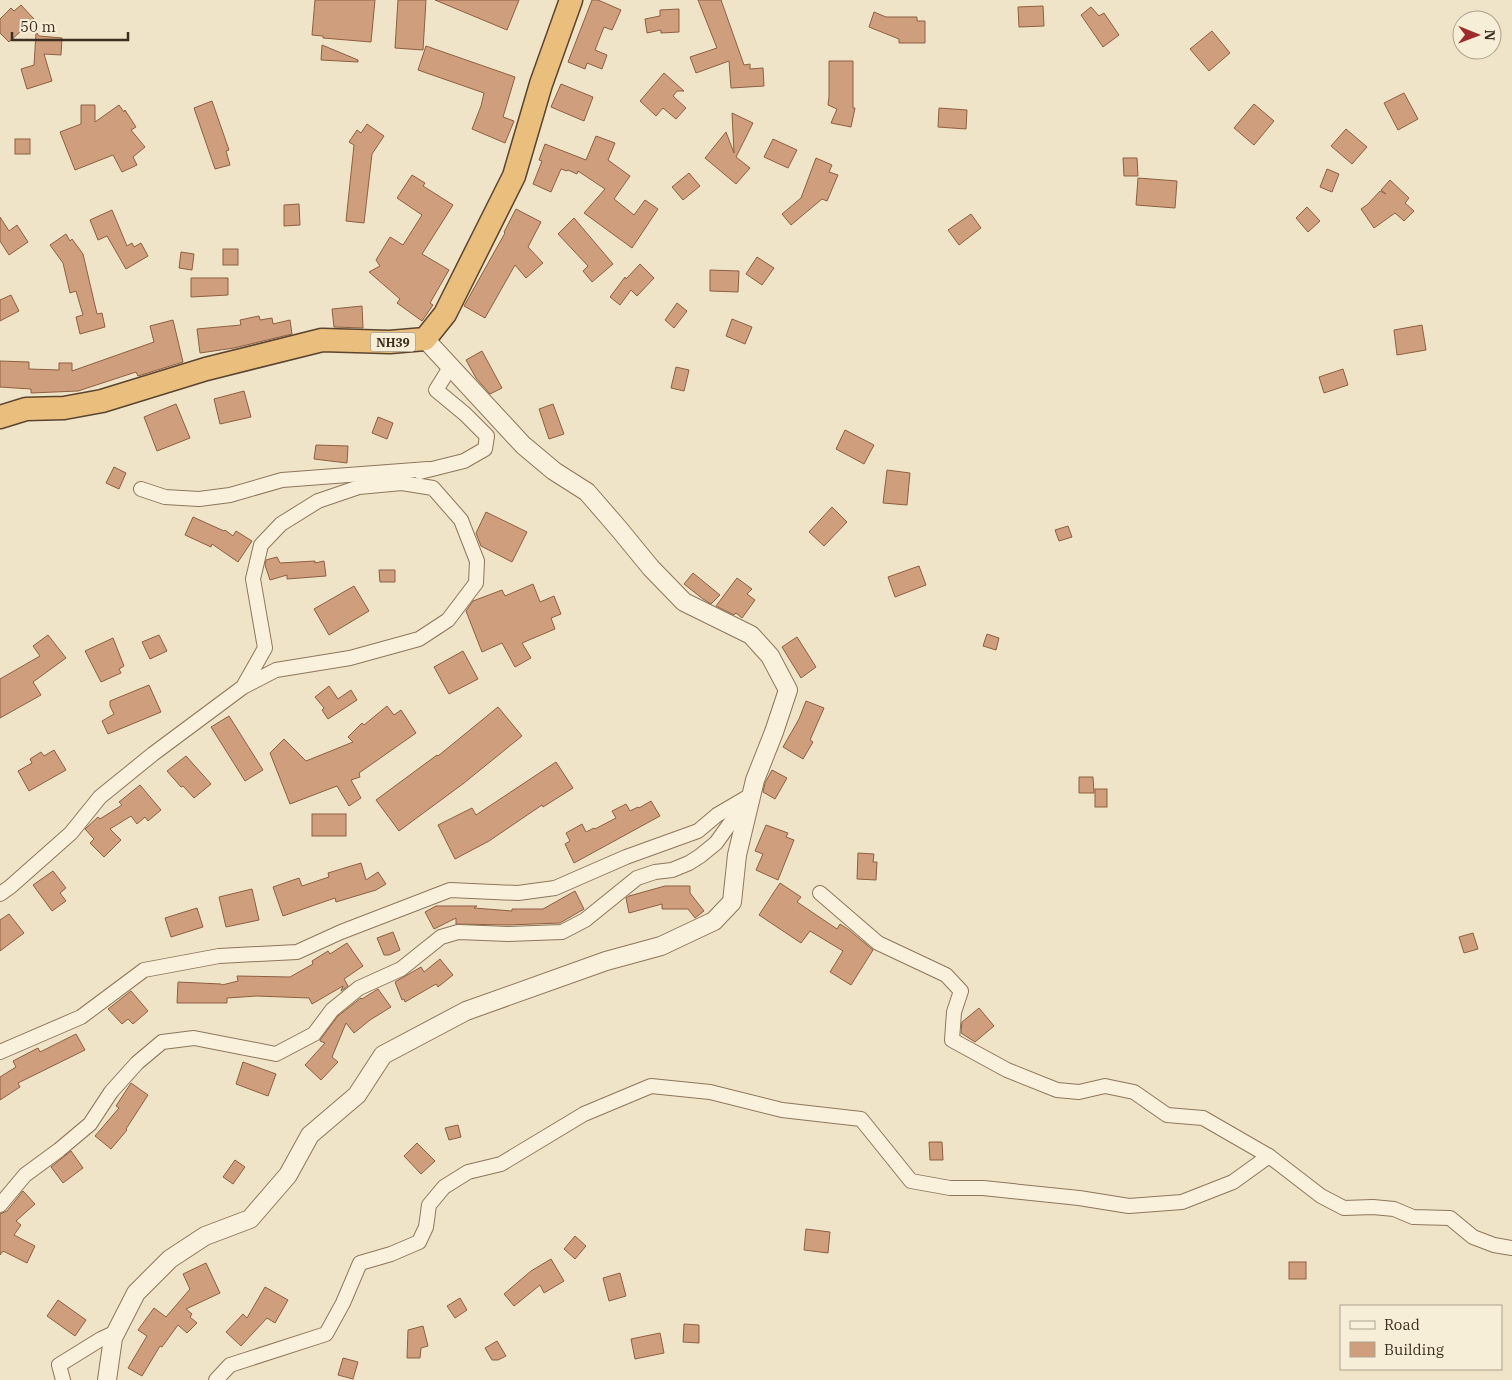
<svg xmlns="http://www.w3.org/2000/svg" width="1512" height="1380" viewBox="0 0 1512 1380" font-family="'IBM Plex Serif',serif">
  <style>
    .building { fill: #cf9f7d; stroke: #8d5f41 }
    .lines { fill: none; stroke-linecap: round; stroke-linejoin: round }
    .minor-casing { stroke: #8d765c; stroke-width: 16 }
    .tertiary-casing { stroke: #8d765c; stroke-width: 20 }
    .trunk-casing { stroke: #5b4430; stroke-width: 25 }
    .minor { stroke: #faf1dc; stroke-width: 14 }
    .tertiary { stroke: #faf1dc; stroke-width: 18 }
    .trunk { stroke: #eabe7c; stroke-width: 22 }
    .labels { text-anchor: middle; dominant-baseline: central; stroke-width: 4.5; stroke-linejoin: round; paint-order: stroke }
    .shield { fill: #f7eed8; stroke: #756857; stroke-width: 1 }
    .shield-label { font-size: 12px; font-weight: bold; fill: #3d2e20 }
  </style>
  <rect width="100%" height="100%" fill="#f0e4c8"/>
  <g class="building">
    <polygon points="315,0 375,0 371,42 323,38 323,36 312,35"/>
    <polygon points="398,0 426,0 423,50 395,48"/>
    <polygon points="435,0 519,0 507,30"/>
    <polygon points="592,0 598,0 621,10 612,30 604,27 595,50 607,55 602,69 587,63 585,69 568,62"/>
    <polygon points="698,0 721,0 744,65 750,64 750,69 763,68 764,86 731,88 729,61 696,73 690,57 717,48"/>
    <polygon points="21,5 34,19 9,42 0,33 0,19 11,8 14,11"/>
    <polygon points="1043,6 1044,26 1019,27 1018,7"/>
    <polygon points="1091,7 1099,16 1104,13 1119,35 1103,47 1081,15"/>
    <polygon points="679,9 679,32 661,33 661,30 647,33 645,19 660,16 660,10"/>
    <polygon points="874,12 886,17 917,17 917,21 925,21 925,43 899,43 899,39 869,27"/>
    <polygon points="1212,31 1230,53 1209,71 1190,49"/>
    <polygon points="36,33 37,33 39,36 62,38 61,55 44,54 52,81 27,89 21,69 34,65"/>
    <polygon points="322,45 358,60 358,62 321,60"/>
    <polygon points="426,46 515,77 503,117 514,121 505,143 472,129 481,106 484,93 418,70"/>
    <polygon points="829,61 853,61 853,108 855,108 851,127 831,123 837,109 828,105 829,97"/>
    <polygon points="664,73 684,91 677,91 673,96 686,108 676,119 663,108 656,116 640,101"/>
    <polygon points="561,84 593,97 584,121 551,107"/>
    <polygon points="1404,93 1418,119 1398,130 1384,103"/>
    <polygon points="212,101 229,150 226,151 230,165 215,169 194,108"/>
    <polygon points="1254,104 1274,121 1254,145 1234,128"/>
    <polygon points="81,105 95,105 95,122 119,105 124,112 125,110 136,127 131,130 145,147 133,157 137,165 122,172 113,155 75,170 60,132 81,124"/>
    <polygon points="939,108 967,110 966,129 938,127"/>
    <polygon points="732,113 753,123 736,157 750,168 736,184 705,158 726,132 734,153"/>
    <polygon points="367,124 384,136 372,154 364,223 346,221 354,145 349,142 357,130 361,133"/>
    <polygon points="1346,129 1367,147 1352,164 1331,146"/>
    <polygon points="596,136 615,143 608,160 630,176 614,199 634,215 645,200 658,209 632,248 584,213 605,189 578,171 577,174 568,170 567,171 561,169 551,192 533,184 542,161 539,160 545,144 586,160"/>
    <rect x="15" y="139" width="15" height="15"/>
    <polygon points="773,139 797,150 788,168 764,157"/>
    <polygon points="816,158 832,165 829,172 838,175 827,201 822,199 791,225 782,214 801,198"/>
    <polygon points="1123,158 1137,158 1138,176 1124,176"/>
    <polygon points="1327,169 1339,174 1332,192 1320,187"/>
    <polygon points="689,173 700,186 683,200 672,187"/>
    <polygon points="412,175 425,183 423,186 453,205 422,254 449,270 430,303 433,305 422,321 397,303 400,299 369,272 380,266 376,260 390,237 403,245 422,215 397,198"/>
    <polygon points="1138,178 1177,181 1175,208 1136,205"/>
    <polygon points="1390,180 1409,198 1405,203 1414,211 1404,221 1395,213 1374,228 1361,209 1368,204 1380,191 1386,194 1381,190"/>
    <polygon points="299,204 300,225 284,226 284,205"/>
    <polygon points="1307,207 1320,221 1308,232 1296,218"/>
    <polygon points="516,209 541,222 528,247 543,263 526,278 515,265 485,318 464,306 505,233 504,232"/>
    <polygon points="112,210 127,246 132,243 134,247 141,243 148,256 126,269 107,236 98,240 90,220"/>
    <polygon points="971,214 981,228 959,245 948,230"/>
    <polygon points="0,217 9,231 17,225 28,242 9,255 0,241"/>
    <polygon points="574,218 613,264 592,282 583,271 588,266 558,234"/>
    <polygon points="66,234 70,241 72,239 83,254 97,314 102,313 105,327 80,334 76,317 83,315 76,291 70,293 63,263 50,245"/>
    <rect x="223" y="249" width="15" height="16"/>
    <polygon points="181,252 194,254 192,270 179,268"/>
    <polygon points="757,257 774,268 762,285 746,274"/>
    <polygon points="640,264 654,278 637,296 631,290 620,305 610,297 625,277 626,279"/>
    <polygon points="710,270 739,271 738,292 710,291"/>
    <polygon points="191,278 228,278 228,295 191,297"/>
    <polygon points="11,295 19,311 0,321 0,300"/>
    <polygon points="677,303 687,311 674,328 665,320"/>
    <polygon points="362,306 363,328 334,327 332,309"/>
    <polygon points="259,316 260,320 272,318 273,324 290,320 292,334 234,348 200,353 197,329 241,325 240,320"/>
    <polygon points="732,319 752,327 745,344 726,336"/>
    <polygon points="173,320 183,362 138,376 136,372 78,391 31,393 31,389 0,387 0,361 29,362 29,369 59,370 59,363 72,363 72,371 154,342 150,326"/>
    <polygon points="1422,325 1426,350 1397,355 1394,330"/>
    <polygon points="482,351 502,388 490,394 476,378 466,360"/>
    <polygon points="676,367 689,370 684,391 671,388"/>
    <polygon points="1343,369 1348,385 1324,393 1319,377"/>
    <polygon points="244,391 251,417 220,424 214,399"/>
    <polygon points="176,404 190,438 157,451 144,417"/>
    <polygon points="553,404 564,434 549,439 539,409"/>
    <polygon points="378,417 393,423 387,439 372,433"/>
    <polygon points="845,430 874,445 864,464 836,449"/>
    <polygon points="316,445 348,446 347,463 314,459"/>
    <polygon points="114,467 126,473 119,489 106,483"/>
    <polygon points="887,470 910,473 907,505 883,503"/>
    <polygon points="832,507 847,522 824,546 809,532"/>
    <polygon points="486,512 527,532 512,562 481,546 476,533"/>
    <polygon points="193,517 224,531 225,530 233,536 236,531 252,541 238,562 212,544 211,547 185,535"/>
    <polygon points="1068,526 1072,537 1059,541 1055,530"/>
    <polygon points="277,557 280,563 315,561 315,563 324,561 326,576 287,579 287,575 270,580 265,565 266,560"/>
    <polygon points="919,566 926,585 895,597 888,577"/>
    <polygon points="379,570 395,570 395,582 380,582"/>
    <polygon points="693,573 720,595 711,604 703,599 684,584"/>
    <polygon points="737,578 752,589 747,594 755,600 742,618 736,613 734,615 716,606"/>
    <polygon points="533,584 540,602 554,596 561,614 551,618 555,629 522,643 531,658 515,667 502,643 482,652 466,611 473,601 502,590 505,596"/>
    <polygon points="354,586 369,611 329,635 314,609"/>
    <polygon points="987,634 999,638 996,650 983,646"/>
    <polygon points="48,635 66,658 33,682 41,695 0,718 0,679 40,656 33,646"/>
    <polygon points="159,635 167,651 150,659 142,642"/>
    <polygon points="797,637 816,667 801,678 782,647"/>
    <polygon points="113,638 124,666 119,669 121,673 101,682 85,651"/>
    <polygon points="463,651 478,679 449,694 434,667"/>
    <polygon points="149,685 161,712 108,734 102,721 114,714 110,706 110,701"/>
    <polygon points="329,686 338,699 351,690 357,700 328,719 322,710 324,708 315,697"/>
    <polygon points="806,701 824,708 810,740 813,742 803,759 783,747 799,719"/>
    <polygon points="387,706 394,715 401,710 416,733 359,773 360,777 351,780 361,798 349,806 337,786 290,804 270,753 284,739 306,761 353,742 348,737 362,723 364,725"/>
    <polygon points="498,707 522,736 464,783 399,831 376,800 437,755 438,756"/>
    <polygon points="229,716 263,770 245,781 211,727"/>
    <polygon points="54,750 66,770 29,791 18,771 32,763 30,759 41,752 44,756"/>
    <polygon points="186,756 211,784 194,798 183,786 181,787 167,771"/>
    <polygon points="556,762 573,788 543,807 542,805 489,841 455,859 438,825 472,808 476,815"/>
    <polygon points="772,770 787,778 775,799 763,792 765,783"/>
    <polygon points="1079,777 1093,777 1094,793 1079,793"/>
    <polygon points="140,785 161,810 148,821 145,817 137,824 131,816 110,829 121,840 104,857 90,843 94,839 85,829 98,817 100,819 122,805 119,802"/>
    <rect x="1095" y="789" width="12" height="18"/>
    <polygon points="651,801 660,816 574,863 565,844 570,841 566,833 582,824 586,832 594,828 595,829 616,818 612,811 626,804 630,811 638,807 639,808"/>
    <rect x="312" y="814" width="34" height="22"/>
    <polygon points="766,825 788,833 786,837 794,840 778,880 756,870 763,854 755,851"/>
    <polygon points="858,853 874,854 873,862 877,862 876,880 857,879"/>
    <polygon points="361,863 366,880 378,872 386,884 376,890 336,902 335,898 283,916 273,887 299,878 302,886 329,877 328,873"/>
    <polygon points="53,871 66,888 60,893 66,901 52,911 33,885"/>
    <polygon points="780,883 801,897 797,902 837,929 840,924 849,930 873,950 851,985 830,972 843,951 810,931 801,943 759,915"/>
    <polygon points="665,886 690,886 690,893 704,911 695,918 688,909 662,909 662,904 629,913 626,898 629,896"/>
    <polygon points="252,889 259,920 226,927 219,897"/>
    <polygon points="575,891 584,909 560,923 508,925 456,924 456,918 434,929 425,912 436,906 477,906 474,908 512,911 512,909 543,909"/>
    <polygon points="197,908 203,927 171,937 165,918"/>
    <polygon points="9,914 24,933 0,951 0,920"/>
    <polygon points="393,932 400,950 389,955 384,955 377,938"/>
    <polygon points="1473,933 1478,949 1464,953 1459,937"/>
    <polygon points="347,943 363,966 344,979 348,986 341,991 343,986 312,1004 309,998 257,996 227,998 227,1003 177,1003 178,982 221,984 222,985 238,981 237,976 290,977 313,964 312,961 328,951 330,954"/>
    <polygon points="440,959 453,975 438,987 436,984 405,1002 404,999 402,1000 395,982 421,967 424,972"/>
    <polygon points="378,989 391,1007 370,1020 354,1033 346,1023 332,1057 338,1062 321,1080 305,1065 325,1043 320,1041 320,1040 338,1016 361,998 362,999"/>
    <polygon points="131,991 148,1011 133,1024 128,1019 122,1024 108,1009"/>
    <polygon points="979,1008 994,1026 975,1042 961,1033 962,1022"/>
    <polygon points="76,1034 85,1050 18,1083 20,1087 0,1100 0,1077 16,1067 13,1061 38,1048 40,1052"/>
    <polygon points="243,1062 276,1074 268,1096 236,1084"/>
    <polygon points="131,1083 148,1095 126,1129 127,1130 111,1149 95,1136 119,1108 116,1106"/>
    <polygon points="458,1125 461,1137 449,1140 445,1128"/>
    <polygon points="929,1142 942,1142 943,1160 930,1160"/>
    <polygon points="417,1143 435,1161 421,1174 404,1156"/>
    <polygon points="71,1151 83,1168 63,1183 51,1167"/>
    <polygon points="235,1160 245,1167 233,1184 223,1177"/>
    <polygon points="23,1191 35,1204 16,1221 21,1225 14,1235 35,1246 27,1263 3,1251 0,1255 0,1214 7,1211"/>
    <polygon points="806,1229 830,1232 828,1253 804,1250"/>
    <polygon points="575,1236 586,1246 575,1259 564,1249"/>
    <polygon points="551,1259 564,1281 544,1293 540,1285 514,1306 504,1294 531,1271"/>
    <rect x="1289" y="1262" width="17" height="17"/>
    <polygon points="206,1263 220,1293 186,1309 192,1314 190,1317 197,1323 187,1333 178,1325 162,1347 160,1346 142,1376 128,1368 147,1336 138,1330 154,1308 166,1317 190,1289 183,1274"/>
    <polygon points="620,1273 626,1296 609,1301 603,1278"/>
    <polygon points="265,1287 288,1300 275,1323 267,1318 241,1346 226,1332 243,1314 247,1318"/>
    <polygon points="460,1298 467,1310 455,1318 447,1306"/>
    <polygon points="58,1300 86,1320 75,1336 47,1316"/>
    <polygon points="684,1324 699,1325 699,1343 683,1342"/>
    <polygon points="423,1326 428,1346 421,1348 420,1358 407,1358 408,1330"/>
    <polygon points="660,1333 664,1353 635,1359 631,1339"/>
    <polygon points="497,1341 506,1356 498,1360 492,1360 485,1348"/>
    <polygon points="343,1358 358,1362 353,1379 338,1375"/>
  </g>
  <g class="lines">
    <g class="minor-casing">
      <g id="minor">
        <polyline points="420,472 464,461 485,449 487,436 465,414 436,390 451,366"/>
        <polyline points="141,489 165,497 199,499 230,495 282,480 428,469"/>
        <polyline points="820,893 878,943 946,975 961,991 954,1012 952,1040 1007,1070 1057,1090 1079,1092 1105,1086 1134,1092 1167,1115 1203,1118 1269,1156"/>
        <polyline points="0,894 10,887 71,833 100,797 153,754 243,687 276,670 350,658 419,639 448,620 476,583 477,561 461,520 433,488 402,483 359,487 318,501 281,524 261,545 253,579 265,648 243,687"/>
        <polyline points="0,1052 81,1017 144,970 219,956 297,952 341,932 450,890 518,893 555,888 626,857 698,831 717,815 746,798"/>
        <polyline points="0,1205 25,1175 59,1150 90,1124 111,1092 137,1063 162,1042 194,1038 276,1054 314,1034 332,1010 359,988 401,969 441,937 458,932 508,934 562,932 585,920 637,878 655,872 672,870 689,863 700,856 716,843 749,797"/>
        <polyline points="63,1380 59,1365 101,1339 116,1332"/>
        <polyline points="216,1380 230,1365 326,1334 343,1303 360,1263 391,1254 419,1242 426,1227 429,1205 444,1187 468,1172 501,1164 584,1114 651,1086 710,1092 782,1110 861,1119 911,1181 950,1188 983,1188 1079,1198 1129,1206 1182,1202 1233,1182 1269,1156 1321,1196 1344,1208 1373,1207 1394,1209 1413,1217 1450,1218 1473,1237 1494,1245 1512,1248"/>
      </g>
    </g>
    <g class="tertiary-casing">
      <polyline id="tertiary" points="107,1380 113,1338 136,1293 170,1259 205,1236 250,1219 288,1175 310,1135 357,1095 383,1055 466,1011 606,961 661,946 714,921 732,902 737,855 755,780 774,732 788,690 770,656 751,635 684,602 651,568 619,529 587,492 554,471 523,445 425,339"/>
    </g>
    <g class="trunk-casing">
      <polyline id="trunk" points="0,417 26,409 64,408 102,401 206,369 322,340 390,342 425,339 445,314 514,176 541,84 571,0"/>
    </g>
    <use href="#minor" class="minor"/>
    <use href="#tertiary" class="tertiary"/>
    <use href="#trunk" class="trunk"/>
  </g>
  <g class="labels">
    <rect class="shield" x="370.5" y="332.5" width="45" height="19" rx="4"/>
    <g class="shield-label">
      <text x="393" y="342">NH39</text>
    </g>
  </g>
  <rect x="1340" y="1305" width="162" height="65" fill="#f7eed8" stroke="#ada18e"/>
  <rect x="1350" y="1321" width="25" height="8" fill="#faf1dc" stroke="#ada18e"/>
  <text x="1384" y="1330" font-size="15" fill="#3d2e20">Road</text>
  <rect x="1350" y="1342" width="25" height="15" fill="#cf9f7d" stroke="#ada18e"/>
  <text x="1384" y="1355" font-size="15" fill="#3d2e20">Building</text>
  <g transform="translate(1477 35) rotate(91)"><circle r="24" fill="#f7eed8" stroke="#ada18e"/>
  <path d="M0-4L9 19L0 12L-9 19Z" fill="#9e2a2b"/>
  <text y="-8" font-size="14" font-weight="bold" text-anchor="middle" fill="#3d2e20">N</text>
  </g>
  <path d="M12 32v8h116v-8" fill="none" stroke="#3d2e20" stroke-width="2.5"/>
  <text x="20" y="32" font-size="15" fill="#3d2e20" stroke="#f7eed8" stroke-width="4" paint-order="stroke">50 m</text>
</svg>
